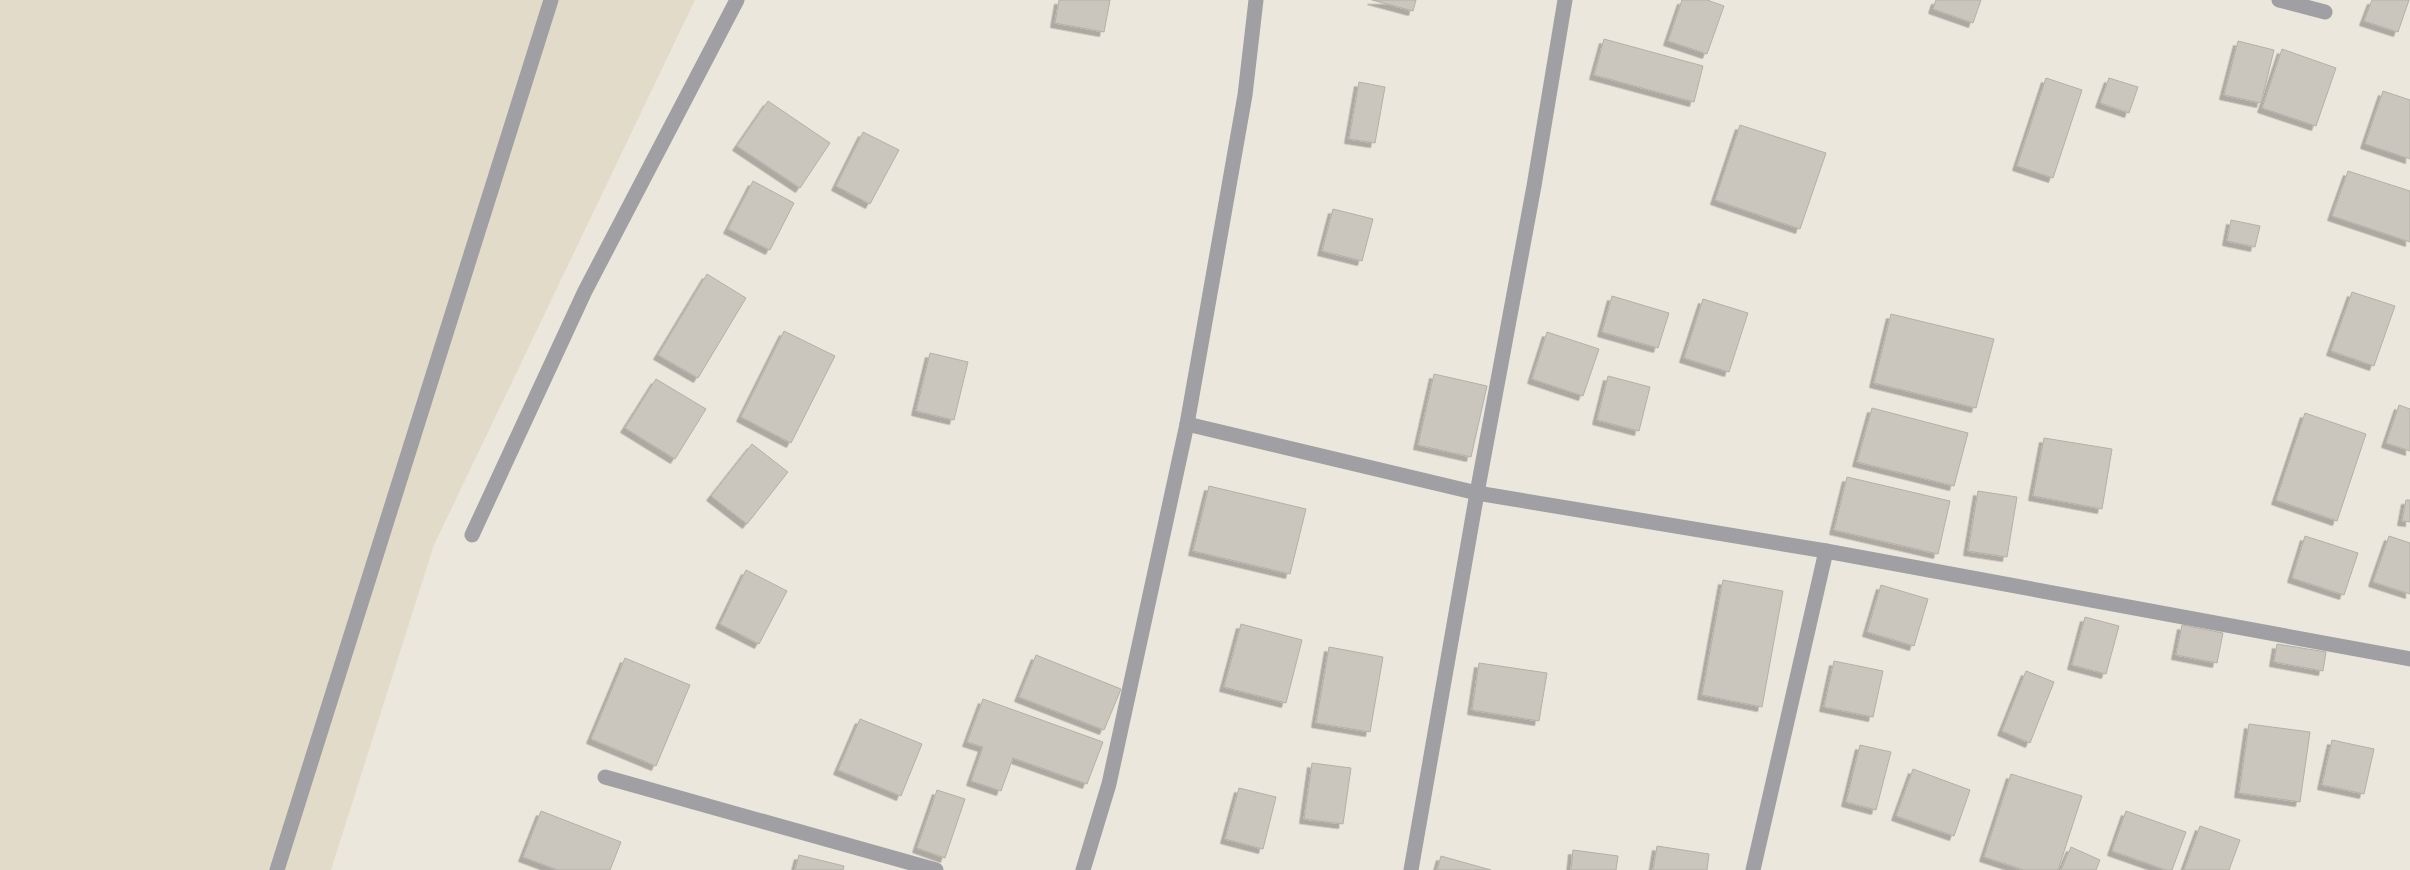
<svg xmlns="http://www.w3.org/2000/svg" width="2410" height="870" viewBox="0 0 2410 870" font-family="'PT Sans',sans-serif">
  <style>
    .built { fill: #e3dbca }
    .building { fill: #cbc6bd; stroke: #b4b0a6; filter: url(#shadow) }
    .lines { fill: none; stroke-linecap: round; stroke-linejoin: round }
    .service { stroke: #9f9fa4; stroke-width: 15 }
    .minor { stroke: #9f9fa4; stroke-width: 15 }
  </style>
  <defs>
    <filter id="shadow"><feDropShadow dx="-4.5" dy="4.5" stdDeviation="0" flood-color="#0004"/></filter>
  </defs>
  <rect width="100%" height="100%" fill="#ece7dd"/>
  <polygon class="built" points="0,0 695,0 434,545 331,870 0,870"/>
  <g class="building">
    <polygon points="1059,0 1110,0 1104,32 1055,23"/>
    <polygon points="1372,0 1416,0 1413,11"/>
    <polygon points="1682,0 1707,0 1724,6 1707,54 1668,41"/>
    <polygon points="1936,0 1981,0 1973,23 1933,9"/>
    <polygon points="2372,0 2409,0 2398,32 2364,21"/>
    <polygon points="1604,39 1703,66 1694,102 1594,75"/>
    <polygon points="2238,41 2274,50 2261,103 2224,95"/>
    <polygon points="2282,49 2336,68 2316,126 2262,108"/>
    <polygon points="2046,78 2082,90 2053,178 2017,166"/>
    <polygon points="2109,78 2138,87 2129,113 2100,103"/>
    <polygon points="1359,82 1385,87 1375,143 1349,139"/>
    <polygon points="2383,91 2410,100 2410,159 2365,144"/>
    <polygon points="768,101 830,143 800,188 737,146"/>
    <polygon points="1740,125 1826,153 1800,229 1715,200"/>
    <polygon points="863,132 899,150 870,204 836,186"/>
    <polygon points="2348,171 2410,191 2410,242 2332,216"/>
    <polygon points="753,181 794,203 770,250 728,229"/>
    <polygon points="1333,209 1373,219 1362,261 1322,251"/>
    <polygon points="2231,220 2260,226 2255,247 2227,241"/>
    <polygon points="707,274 746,298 698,378 658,355"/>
    <polygon points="2352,292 2395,306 2374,366 2331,351"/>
    <polygon points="1612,296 1669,313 1658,348 1602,332"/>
    <polygon points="1703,299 1748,313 1729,372 1684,358"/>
    <polygon points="1891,314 1994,339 1976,408 1874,383"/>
    <polygon points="784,331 835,356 791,443 741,417"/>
    <polygon points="1547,332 1599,349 1583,396 1532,379"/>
    <polygon points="930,353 968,362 954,420 916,411"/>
    <polygon points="1434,374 1487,386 1471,457 1418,445"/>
    <polygon points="1608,376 1650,387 1639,431 1597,420"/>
    <polygon points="656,379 706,409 675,459 625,428"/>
    <polygon points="2399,405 2410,409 2410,451 2386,443"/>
    <polygon points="1872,408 1968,433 1954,486 1857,462"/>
    <polygon points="2305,413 2366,434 2337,521 2276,500"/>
    <polygon points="2044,438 2112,449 2102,509 2033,496"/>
    <polygon points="752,444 788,472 747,524 711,496"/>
    <polygon points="1847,477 1950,501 1938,554 1834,530"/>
    <polygon points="1209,486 1306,509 1290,574 1193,551"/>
    <polygon points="1978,491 2017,497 2007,557 1968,551"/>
    <polygon points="2406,500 2410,500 2410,522 2402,521"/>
    <polygon points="2305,536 2358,553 2344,595 2292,578"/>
    <polygon points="2389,536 2410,543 2410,594 2373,582"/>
    <polygon points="746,570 787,591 759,644 720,624"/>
    <polygon points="1723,580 1783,591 1762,707 1702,695"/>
    <polygon points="1881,585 1928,599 1914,646 1867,632"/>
    <polygon points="2085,617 2119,626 2106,674 2072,665"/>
    <polygon points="1241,624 1302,640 1286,703 1224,687"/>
    <polygon points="2182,625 2223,633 2217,663 2176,655"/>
    <polygon points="2277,644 2326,652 2323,671 2274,662"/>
    <polygon points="1329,647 1383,657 1370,732 1316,723"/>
    <polygon points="1036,655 1121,689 1104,730 1019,697"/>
    <polygon points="625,658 690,685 656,766 591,739"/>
    <polygon points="1834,661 1883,671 1873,717 1824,707"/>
    <polygon points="1479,663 1547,673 1539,721 1472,710"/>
    <polygon points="2026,671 2054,682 2030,743 2002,731"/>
    <polygon points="983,699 1103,742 1087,784 1013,758 1001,791 971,781 983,747 967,742"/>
    <polygon points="860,719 922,744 901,796 838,770"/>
    <polygon points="2249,724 2310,732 2300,802 2239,793"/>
    <polygon points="2332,740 2374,749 2364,794 2322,785"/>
    <polygon points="1860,745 1891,752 1876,810 1846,802"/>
    <polygon points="1312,763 1351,768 1343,824 1304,819"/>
    <polygon points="1913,769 1970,790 1954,836 1896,816"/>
    <polygon points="2011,774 2082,796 2058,870 2024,870 1984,857"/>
    <polygon points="1239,788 1276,797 1263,849 1225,839"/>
    <polygon points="937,790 965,799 945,858 917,848"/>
    <polygon points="541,811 621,842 610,870 558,870 523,857"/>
    <polygon points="2126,811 2186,832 2172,870 2166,870 2112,851"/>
    <polygon points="2200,826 2240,840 2229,870 2184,870"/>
    <polygon points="1657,846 1709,854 1707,870 1653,870"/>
    <polygon points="2071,847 2100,860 2096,870 2061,870"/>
    <polygon points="1573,850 1618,856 1616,870 1571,870"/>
    <polygon points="799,855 844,866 843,870 795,870"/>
    <polygon points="1441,856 1491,870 1437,870"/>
  </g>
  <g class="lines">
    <polyline class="service" points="277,870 551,0"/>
    <g class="minor">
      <polyline points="2279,0 2325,12"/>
      <polyline points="1187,424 1477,493 1826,551 2410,659"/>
      <polyline points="472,535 585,291 737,0"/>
      <polyline points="605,777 936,870"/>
      <polyline points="1083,870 1109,784 1187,424 1245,95 1256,0"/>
      <polyline points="1411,870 1477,493 1534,186 1565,0"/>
      <polyline points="1753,870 1826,551"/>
    </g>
  </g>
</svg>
